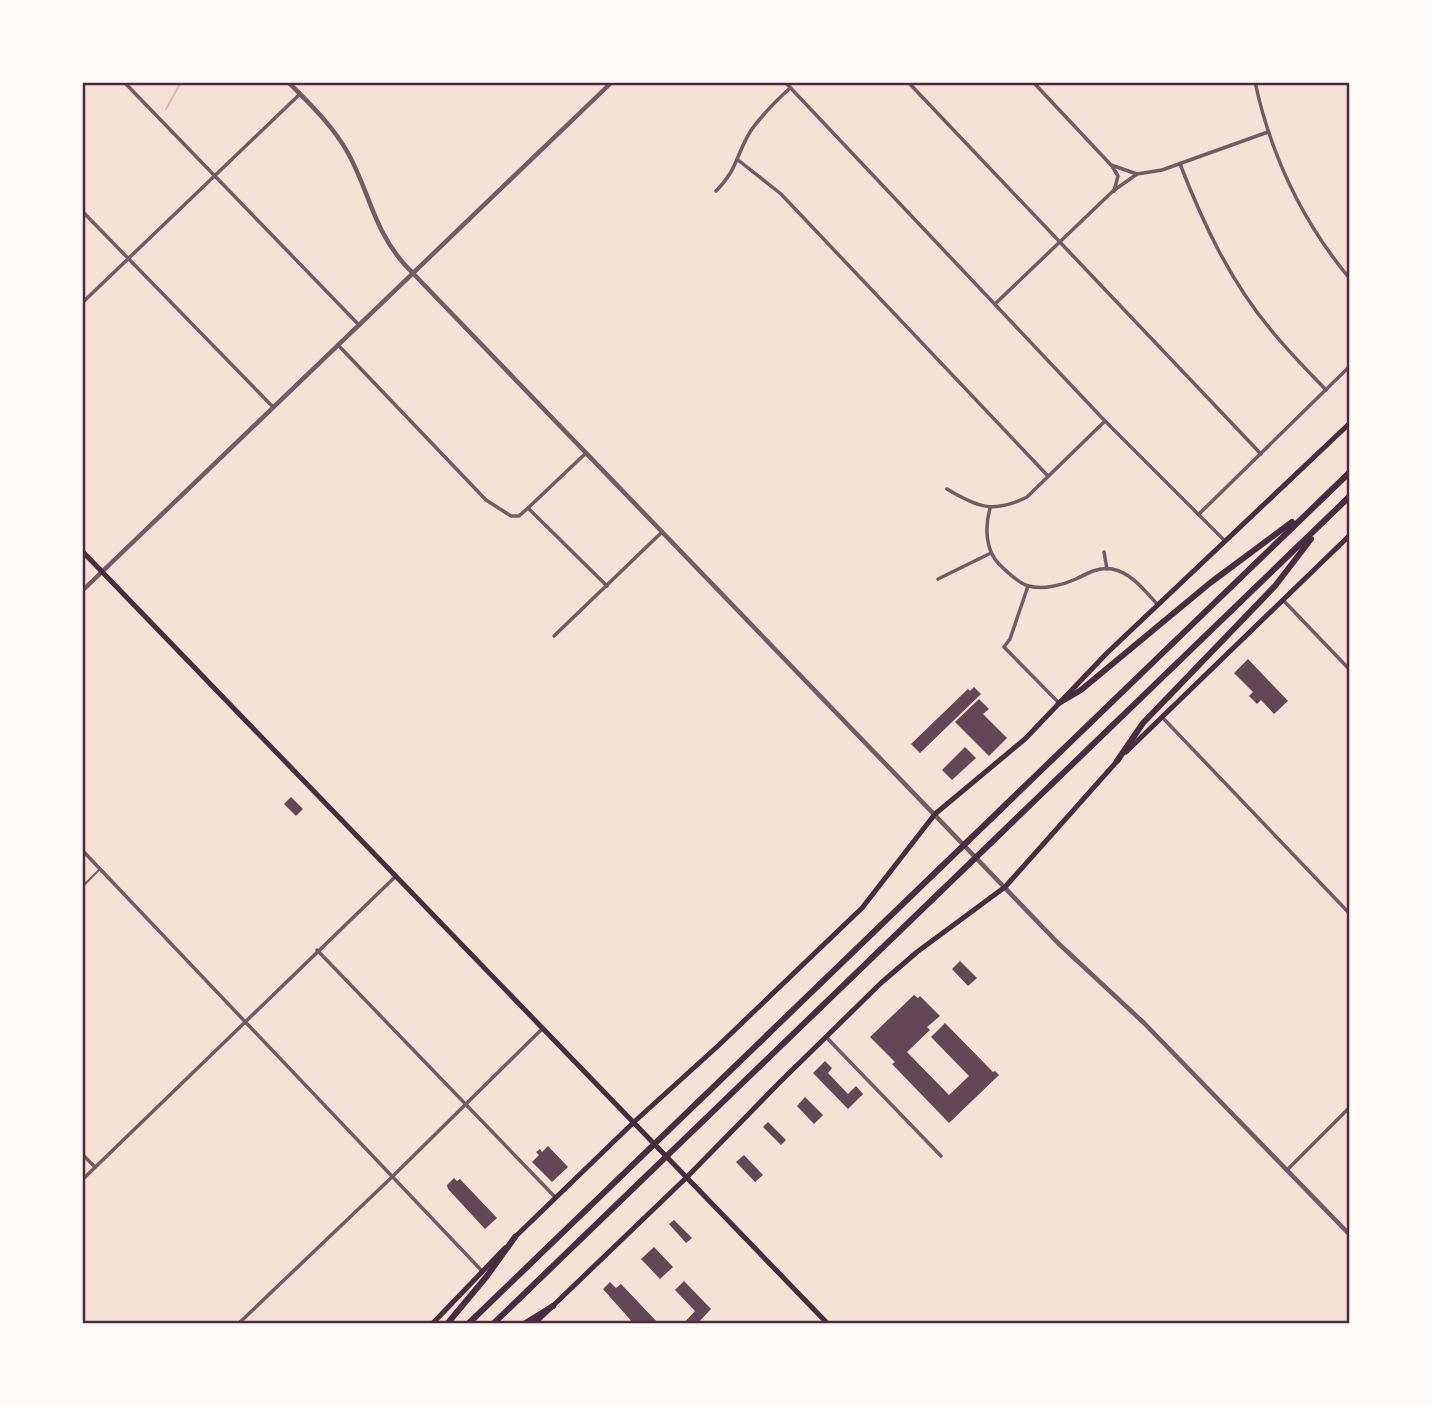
<svg xmlns="http://www.w3.org/2000/svg" width="1432" height="1406" viewBox="0 0 1432 1406" font-family="'Asap Condensed',sans-serif">
  <style>
    .lines { fill: none; stroke-linecap: round; stroke-linejoin: round }
    .stream { stroke: #dcb8b0; stroke-width: 2 }
    .building { fill: #644757 }
    .service { stroke: #755966; stroke-width: 2 }
    .minor { stroke: #755966; stroke-width: 3.5 }
    .tertiary { stroke: #755966; stroke-width: 4.5 }
    .secondary { stroke: #4a2c40; stroke-width: 5 }
    .motorway { stroke: #4a2c40; stroke-width: 6 }
    .neatline { fill: none; stroke: #4a2c40; stroke-width: 2.5 }
  </style>
  <rect width="100%" height="100%" fill="#f7e1d7"/>
  <g class="lines">
    <polyline class="stream" points="166,109 181,82"/>
  </g>
  <g class="building">
    <polygon points="1248,659 1288,701 1274,714 1261,700 1257,704 1249,696 1253,692 1234,673"/>
    <polygon points="974,687 981,694 920,753 911,744 968,689 970,691"/>
    <polygon points="979,699 989,709 983,714 1007,738 989,756 955,722"/>
    <polygon points="965,747 976,758 952,780 942,770"/>
    <polygon points="291,797 303,809 296,816 284,804"/>
    <polygon points="960,961 977,978 968,986 952,969"/>
    <polygon points="914,995 918,998 920,996 940,1016 927,1027 930,1030 907,1052 949,1095 969,1076 931,1037 945,1023 993,1072 995,1071 999,1075 949,1123 892,1064 895,1062 870,1037"/>
    <polygon points="825,1061 832,1068 828,1073 848,1094 856,1086 863,1094 848,1109 813,1073"/>
    <polygon points="805,1097 823,1115 814,1124 797,1106"/>
    <polygon points="768,1122 786,1140 781,1145 763,1127"/>
    <polygon points="548,1146 568,1167 552,1182 532,1162 539,1155 536,1152 540,1149 542,1152"/>
    <polygon points="744,1155 763,1175 755,1182 736,1162"/>
    <polygon points="454,1178 457,1181 460,1179 497,1218 485,1229 448,1189 447,1185"/>
    <polygon points="674,1220 692,1238 686,1243 669,1224"/>
    <polygon points="654,1247 673,1267 660,1279 641,1259"/>
    <polygon points="684,1281 711,1309 697,1324 683,1324 695,1311 675,1290"/>
    <polygon points="610,1282 616,1288 621,1284 659,1324 634,1324 603,1289"/>
  </g>
  <g class="lines">
    <polyline class="service" points="82,887 100,869"/>
    <g class="minor">
      <polyline points="124,82 359,325"/>
      <polyline points="785,82 1105,421 1224,540"/>
      <polyline points="908,82 1261,454"/>
      <polyline points="1033,82 1111,165 1137,174"/>
      <path d="M1255,82c16,74 47,139 95,197"/>
      <polyline points="738,160 781,194 1048,476"/>
      <path d="M1180,164c23,59 50,117 91,166 17,21 36,40 55,60"/>
      <polyline points="1112,166 1118,176 1114,191"/>
      <path d="M716,191c22,-21 21,-40 36,-62 11,-15 25,-29 38,-41"/>
      <polyline points="82,211 273,407"/>
      <polyline points="82,303 300,94"/>
      <polyline points="995,304 1113,191 1137,174 1162,170 1268,132"/>
      <polyline points="338,345 486,500 511,516 519,516 528,508 607,586"/>
      <path d="M947,489c30,18 46,25 80,8l78,-76"/>
      <polyline points="528,508 586,453"/>
      <path d="M990,508c-5,18 -5,42 9,56 7,7 20,20 30,22 14,4 34,-1 47,-7 12,-6 22,-12 36,-10 20,4 32,21 46,36"/>
      <polyline points="1199,514 1350,366"/>
      <polyline points="1104,552 1107,569"/>
      <polyline points="938,579 991,553"/>
      <polyline points="1028,586 1010,639 1004,647 1059,703"/>
      <polyline points="1283,600 1350,670"/>
      <polyline points="554,636 662,532"/>
      <polyline points="1162,717 1350,914"/>
      <polyline points="82,850 482,1271"/>
      <polyline points="317,950 556,1198"/>
      <polyline points="826,1037 941,1156"/>
      <polyline points="82,1154 95,1167"/>
      <polyline points="1287,1170 1350,1107"/>
      <polyline points="82,1180 396,876"/>
      <polyline points="238,1324 392,1177 543,1028"/>
    </g>
    <g class="tertiary">
      <path d="M288,82c22,22 45,44 60,71 22,40 25,76 57,112l653,678 86,80 206,212"/>
      <polyline points="82,591 612,82"/>
    </g>
    <g class="secondary">
      <polyline points="82,551 828,1324"/>
      <polyline points="1126,752 1350,535"/>
      <polyline points="514,1238 634,1122 719,1045 862,908 935,814 1025,739 1107,653 1350,423"/>
      <polyline points="432,1324 505,1248"/>
      <polyline points="534,1324 687,1177 780,1082 881,983 917,952 1005,887 1119,759"/>
    </g>
    <g class="motorway">
      <polyline points="1059,703 1081,690 1210,583 1292,522"/>
      <polyline points="1117,761 1143,723 1275,586 1311,539"/>
      <polyline points="447,1324 487,1276 515,1237"/>
      <polyline points="468,1324 1350,472"/>
      <polyline points="493,1324 1350,496"/>
      <polyline points="524,1324 553,1306"/>
    </g>
  </g>
  <rect width="1432" height="1406" fill="none" stroke="#fffaf5" stroke-width="168"/>
  <rect x="84" y="84" width="1264" height="1238" class="neatline"/>
</svg>
